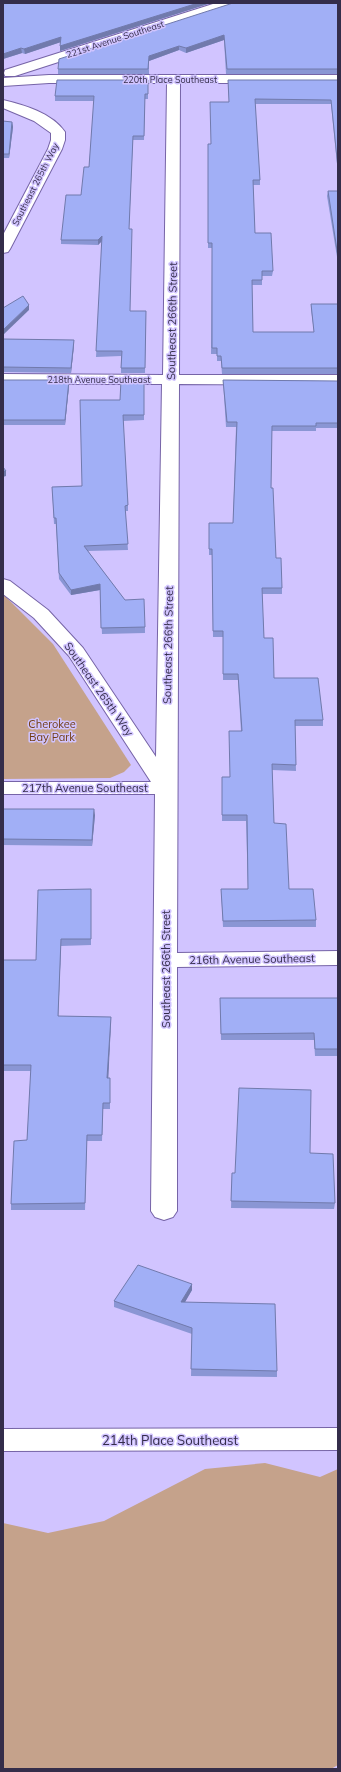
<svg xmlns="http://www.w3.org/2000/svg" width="341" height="1772" viewBox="0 0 341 1772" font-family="Mulish,sans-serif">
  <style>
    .green { fill: #c5a28b }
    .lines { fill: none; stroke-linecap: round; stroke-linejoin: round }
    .minor-casing { stroke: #7664a7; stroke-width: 2 }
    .minor { fill: #fff; fill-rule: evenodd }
    .wall { fill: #8a96d4 }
    .shaded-wall { fill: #717aac }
    .building { fill: #a1aff6; stroke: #717aac }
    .labels { text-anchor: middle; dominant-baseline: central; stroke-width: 3; stroke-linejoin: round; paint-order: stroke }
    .far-street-label { font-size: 9px; fill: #342d4a; stroke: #d1c4ff }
    .street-label { font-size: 11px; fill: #342d4a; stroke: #d1c4ff }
    .park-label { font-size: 11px; fill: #713d12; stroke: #d1c4ff }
    .near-street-label { font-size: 13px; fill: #342d4a; stroke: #d1c4ff }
  </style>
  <rect width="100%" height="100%" fill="#d1c4ff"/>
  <g class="green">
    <polygon points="3,594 53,644 131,765 124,772 110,778 3,779"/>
    <polygon points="265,1463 320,1477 338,1469 338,1765 331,1769 3,1769 3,1523 48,1533 104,1521 205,1469"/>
  </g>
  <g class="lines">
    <g class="minor-casing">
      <g id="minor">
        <polygon points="216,3 234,3 232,6 15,76 5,76 4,73 5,70"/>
        <polygon points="49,75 338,75 338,83 180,83 179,375 338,375 338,385 179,384 177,953 338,951 338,965 177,967 177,1211 173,1217 164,1220 155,1217 151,1211 155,794 3,794 3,782 151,782 69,656 34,618 3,594 3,579 10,581 48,610 83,648 156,757 162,384 3,384 3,374 163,375 167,83 49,83 3,86 3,78"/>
        <path d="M3,100c21,5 49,13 62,32v8l-3,9 -52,100 -2,3 -5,1v-18l45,-86 3,-9v-7l-17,-12 -31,-13z"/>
        <polygon points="338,1428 338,1450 3,1451 3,1429"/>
      </g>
    </g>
    <use href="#minor" class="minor"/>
  </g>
  <g class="wall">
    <polygon points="3,3 211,3 60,51 61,42 25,54 22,53 3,59"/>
    <polygon points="338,3 338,74 226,74 224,40 186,53 179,50 149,61 149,74 58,74 58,69"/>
    <polygon points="148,80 148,99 145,99 144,140 133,140 129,229 130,311 146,311 145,373 121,373 121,356 96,357 102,241 98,245 61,244 61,240 81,195 89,167 94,101 55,101 55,96"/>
    <polygon points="228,80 338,80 338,174 331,104 255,104 260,180 260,185 253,185 255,233 273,271 272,276 262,276 262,285 252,285 253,332 314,332 311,309 311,304 338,304 338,374 222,374 221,361 217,361 217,354 211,354 212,248 208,248 208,144 211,144 229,102"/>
    <polygon points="3,121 12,122 13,127 9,158 3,158"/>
    <polygon points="328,191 338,191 338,263 327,196"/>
    <polygon points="3,339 74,340 74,345 71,373 3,372"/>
    <polygon points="3,380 69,380 69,386 65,425 3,425"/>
    <polygon points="144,380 144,420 123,421 128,505 128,511 125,511 128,550 88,551 145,627 145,633 102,634 100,590 71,595 59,579 56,524 54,524 52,487 82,486 120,400"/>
    <polygon points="223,380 338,381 338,428 316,428 316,431 272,431 271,488 276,558 282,588 282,594 262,594 264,638 274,678 323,720 323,726 295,726 296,771 272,770 274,823 289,889 316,920 316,927 223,927 221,889 248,889 246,821 222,821 222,777 230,777 241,731 238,680 223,680 223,637 213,637 212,555 209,555 209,523 233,523 236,427 226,427"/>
    <polygon points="3,809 95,815 92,846 3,845"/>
    <polygon points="91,889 91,945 61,946 58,1016 111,1017 108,1078 110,1084 110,1109 103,1109 102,1141 87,1141 85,1210 11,1210 11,1204 27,1140 31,1071 3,1071 3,960 36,960"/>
    <polygon points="220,998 338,998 338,1056 315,1056 314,1040 221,1040"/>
    <polygon points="310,1153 335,1203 334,1209 231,1208 232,1173 235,1173"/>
    <polygon points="192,1284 192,1290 185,1302 277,1371 277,1377 191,1376 192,1334 114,1307 114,1301"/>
  </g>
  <g class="shaded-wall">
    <polygon points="198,3 211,3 60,51 60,46"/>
    <polygon points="224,35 224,40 186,53 186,48"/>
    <polygon points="61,37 61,42 25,54 24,49"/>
    <polygon points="179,46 179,50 149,61 149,74 149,56"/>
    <polygon points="21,48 22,53 3,59 3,54"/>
    <polygon points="12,122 13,127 9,158 9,154"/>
    <polygon points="102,236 102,241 98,245 98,240"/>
    <polygon points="29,305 29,310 3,335 3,330"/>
    <polygon points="74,340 74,345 71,373 71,368"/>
    <polygon points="69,380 69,386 65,425 65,420"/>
    <polygon points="3,471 6,471 6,476 3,477"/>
    <polygon points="100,584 100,590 71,595 71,590"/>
    <polygon points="94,809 95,815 92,846 92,840"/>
    <polygon points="61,939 61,946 58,1022 58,1016"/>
    <polygon points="111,1017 111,1023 108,1084 107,1078"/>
    <polygon points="192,1284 192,1290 181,1309 181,1302"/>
  </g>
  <g class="building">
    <polygon points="3,3 198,3 60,46 61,37 24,49 21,48 3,54"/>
    <polygon points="233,3 338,3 338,69 227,69 224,35 186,48 179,46 149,56 148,69 58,69 59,59"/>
    <polygon points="57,80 148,80 148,94 145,94 144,136 133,136 129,229 132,229 130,311 146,311 145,368 121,368 122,351 96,351 102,236 98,240 61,240 66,195 81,195 84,167 89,167 94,96 55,96"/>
    <polygon points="228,80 338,80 338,168 331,100 255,99 260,180 253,180 255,233 271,233 273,271 262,271 262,280 252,280 253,332 314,332 311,304 338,304 338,368 222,368 221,356 217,356 217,348 212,348 212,243 208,243 208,144 211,144 210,102 229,102"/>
    <polygon points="3,121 12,122 9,154 3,154"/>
    <polygon points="328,191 338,191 338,257"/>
    <polygon points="23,296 29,305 3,330 3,308"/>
    <polygon points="3,339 74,340 71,368 3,367"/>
    <polygon points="3,380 69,380 65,420 3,420"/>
    <polygon points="121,380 144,380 144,415 123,415 128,505 125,506 128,544 84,546 125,600 144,599 145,627 101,628 100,584 71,590 59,573 56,518 54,518 52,487 82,486 80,400 120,400"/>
    <polygon points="223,380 338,381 338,423 316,423 316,426 272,426 271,488 273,488 276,558 281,558 282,588 262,588 264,638 273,638 274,678 318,678 323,720 295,720 296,765 272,764 274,823 286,824 289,889 313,889 316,920 223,921 221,889 248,889 247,815 222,815 222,777 230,777 229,731 242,731 238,674 223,674 223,631 213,631 212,549 209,549 209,523 233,523 237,422 227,422"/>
    <polygon points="3,467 6,471 3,471"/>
    <polygon points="3,809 94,809 92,840 3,839"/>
    <polygon points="91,889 91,939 61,939 58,1016 111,1017 107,1078 110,1078 110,1103 103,1103 102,1135 87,1135 85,1203 11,1204 14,1141 27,1140 31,1065 3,1065 3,960 36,960 38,890"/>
    <polygon points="220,998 338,998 338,1049 315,1049 314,1033 221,1034"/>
    <polygon points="239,1088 311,1090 310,1153 333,1154 335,1203 231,1201 232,1173 235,1173"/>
    <polygon points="138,1265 192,1284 181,1302 275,1304 277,1371 191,1369 192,1328 114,1301"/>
  </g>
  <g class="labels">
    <g class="far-street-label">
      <text transform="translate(115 39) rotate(-18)">221st Avenue Southeast</text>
      <text x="170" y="79">220th Place Southeast</text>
      <text transform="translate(35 184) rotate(-63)">Southeast 265th Way</text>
      <text x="99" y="379">218th Avenue Southeast</text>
    </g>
    <g class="street-label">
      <text transform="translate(172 321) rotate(-89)">Southeast 266th Street</text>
      <text transform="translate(168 645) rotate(-89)">Southeast 266th Street</text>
      <text transform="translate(99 689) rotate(55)">Southeast 265th Way</text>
      <text x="85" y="788">217th Avenue Southeast</text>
      <text transform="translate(252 959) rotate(-1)">216th Avenue Southeast</text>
      <text transform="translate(166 969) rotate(-90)">Southeast 266th Street</text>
    </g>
    <g class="park-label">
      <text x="52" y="724">Cherokee<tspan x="52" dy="13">Bay Park</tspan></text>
    </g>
    <g class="near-street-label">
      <text x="170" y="1440">214th Place Southeast</text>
    </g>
  </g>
  <rect width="341" height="1772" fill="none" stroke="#342d4a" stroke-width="8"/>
</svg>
